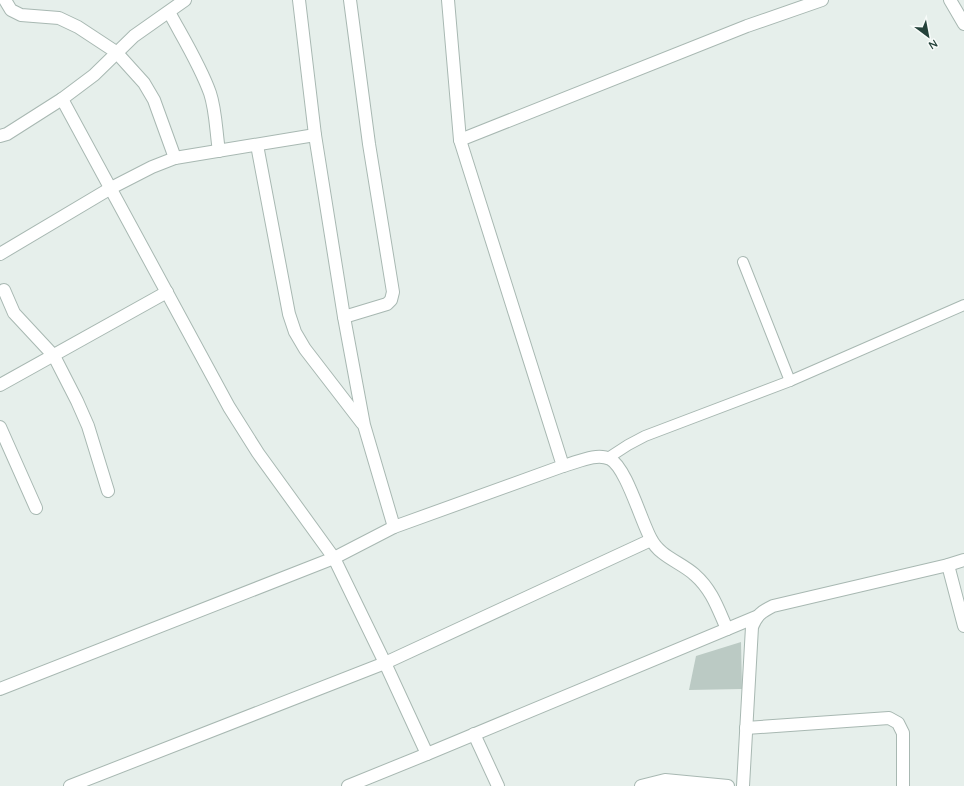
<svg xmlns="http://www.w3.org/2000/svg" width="964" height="786" viewBox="0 0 964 786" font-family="Quicksand,sans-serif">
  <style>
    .building { fill: #bbcac4 }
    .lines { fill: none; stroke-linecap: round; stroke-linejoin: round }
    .lane-casing { stroke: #a8b8b2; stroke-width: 12 }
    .street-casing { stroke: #a8b8b2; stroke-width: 14 }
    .lane { stroke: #fff; stroke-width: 10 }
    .street { stroke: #fff; stroke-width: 12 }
  </style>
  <rect width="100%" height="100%" fill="#e6efeb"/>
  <polygon class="building" points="741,642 742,689 689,690 696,656"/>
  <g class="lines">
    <g class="lane-casing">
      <g id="lane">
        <polyline points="743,262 790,381"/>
        <polyline points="608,458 628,445 645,436 790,381 964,305"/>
      </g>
    </g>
    <g class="street-casing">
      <g id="street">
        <polyline points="5,0 11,10 21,15 59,18 78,27 116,52 144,83 154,100 175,158"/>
        <polyline points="299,0 315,135 344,317 364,425 394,527"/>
        <polyline points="950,0 964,24"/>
        <path d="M169,12c14,26 31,53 41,81 6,18 6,39 9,58"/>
        <polyline points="62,99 229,407 258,453 334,558 385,663 427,754 756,617"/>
        <polyline points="0,136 7,134 62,99 94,75 134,36 185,0"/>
        <polyline points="460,140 747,26 822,0"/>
        <polyline points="257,145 289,314 295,332 305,349 362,423"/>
        <polyline points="0,254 111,188 152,167 175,158 315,135"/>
        <polyline points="4,290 14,313 54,356 77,401 88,426 108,491"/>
        <polyline points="344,317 387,304 391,300 393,292 369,144 350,0"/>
        <polyline points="0,385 167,292"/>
        <polyline points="0,427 36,508"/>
        <path d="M563,466c13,-3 33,-14 47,-7 16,8 31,62 41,80 9,18 30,23 44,36 17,15 23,34 32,54"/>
        <polyline points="948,565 964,626"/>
        <polyline points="0,689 334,558 394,527 563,466 460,140 448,0"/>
        <polyline points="746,728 889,718 898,723 903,733 903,786"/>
        <polyline points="474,734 498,786"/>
        <polyline points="70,786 385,663 651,540"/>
        <polyline points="348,786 427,754"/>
        <polyline points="641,786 665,780 728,786"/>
        <path d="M743,786l9,-159c5,-12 9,-15 21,-21l175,-41 16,-5"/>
      </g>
    </g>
    <use href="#lane" class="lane"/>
    <use href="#street" class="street"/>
  </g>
  <g transform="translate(928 36) rotate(148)" stroke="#f7fbf9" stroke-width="3" paint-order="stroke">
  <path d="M0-3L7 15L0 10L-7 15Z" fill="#24423a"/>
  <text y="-6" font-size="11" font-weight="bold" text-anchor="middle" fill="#24423a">N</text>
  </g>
</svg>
